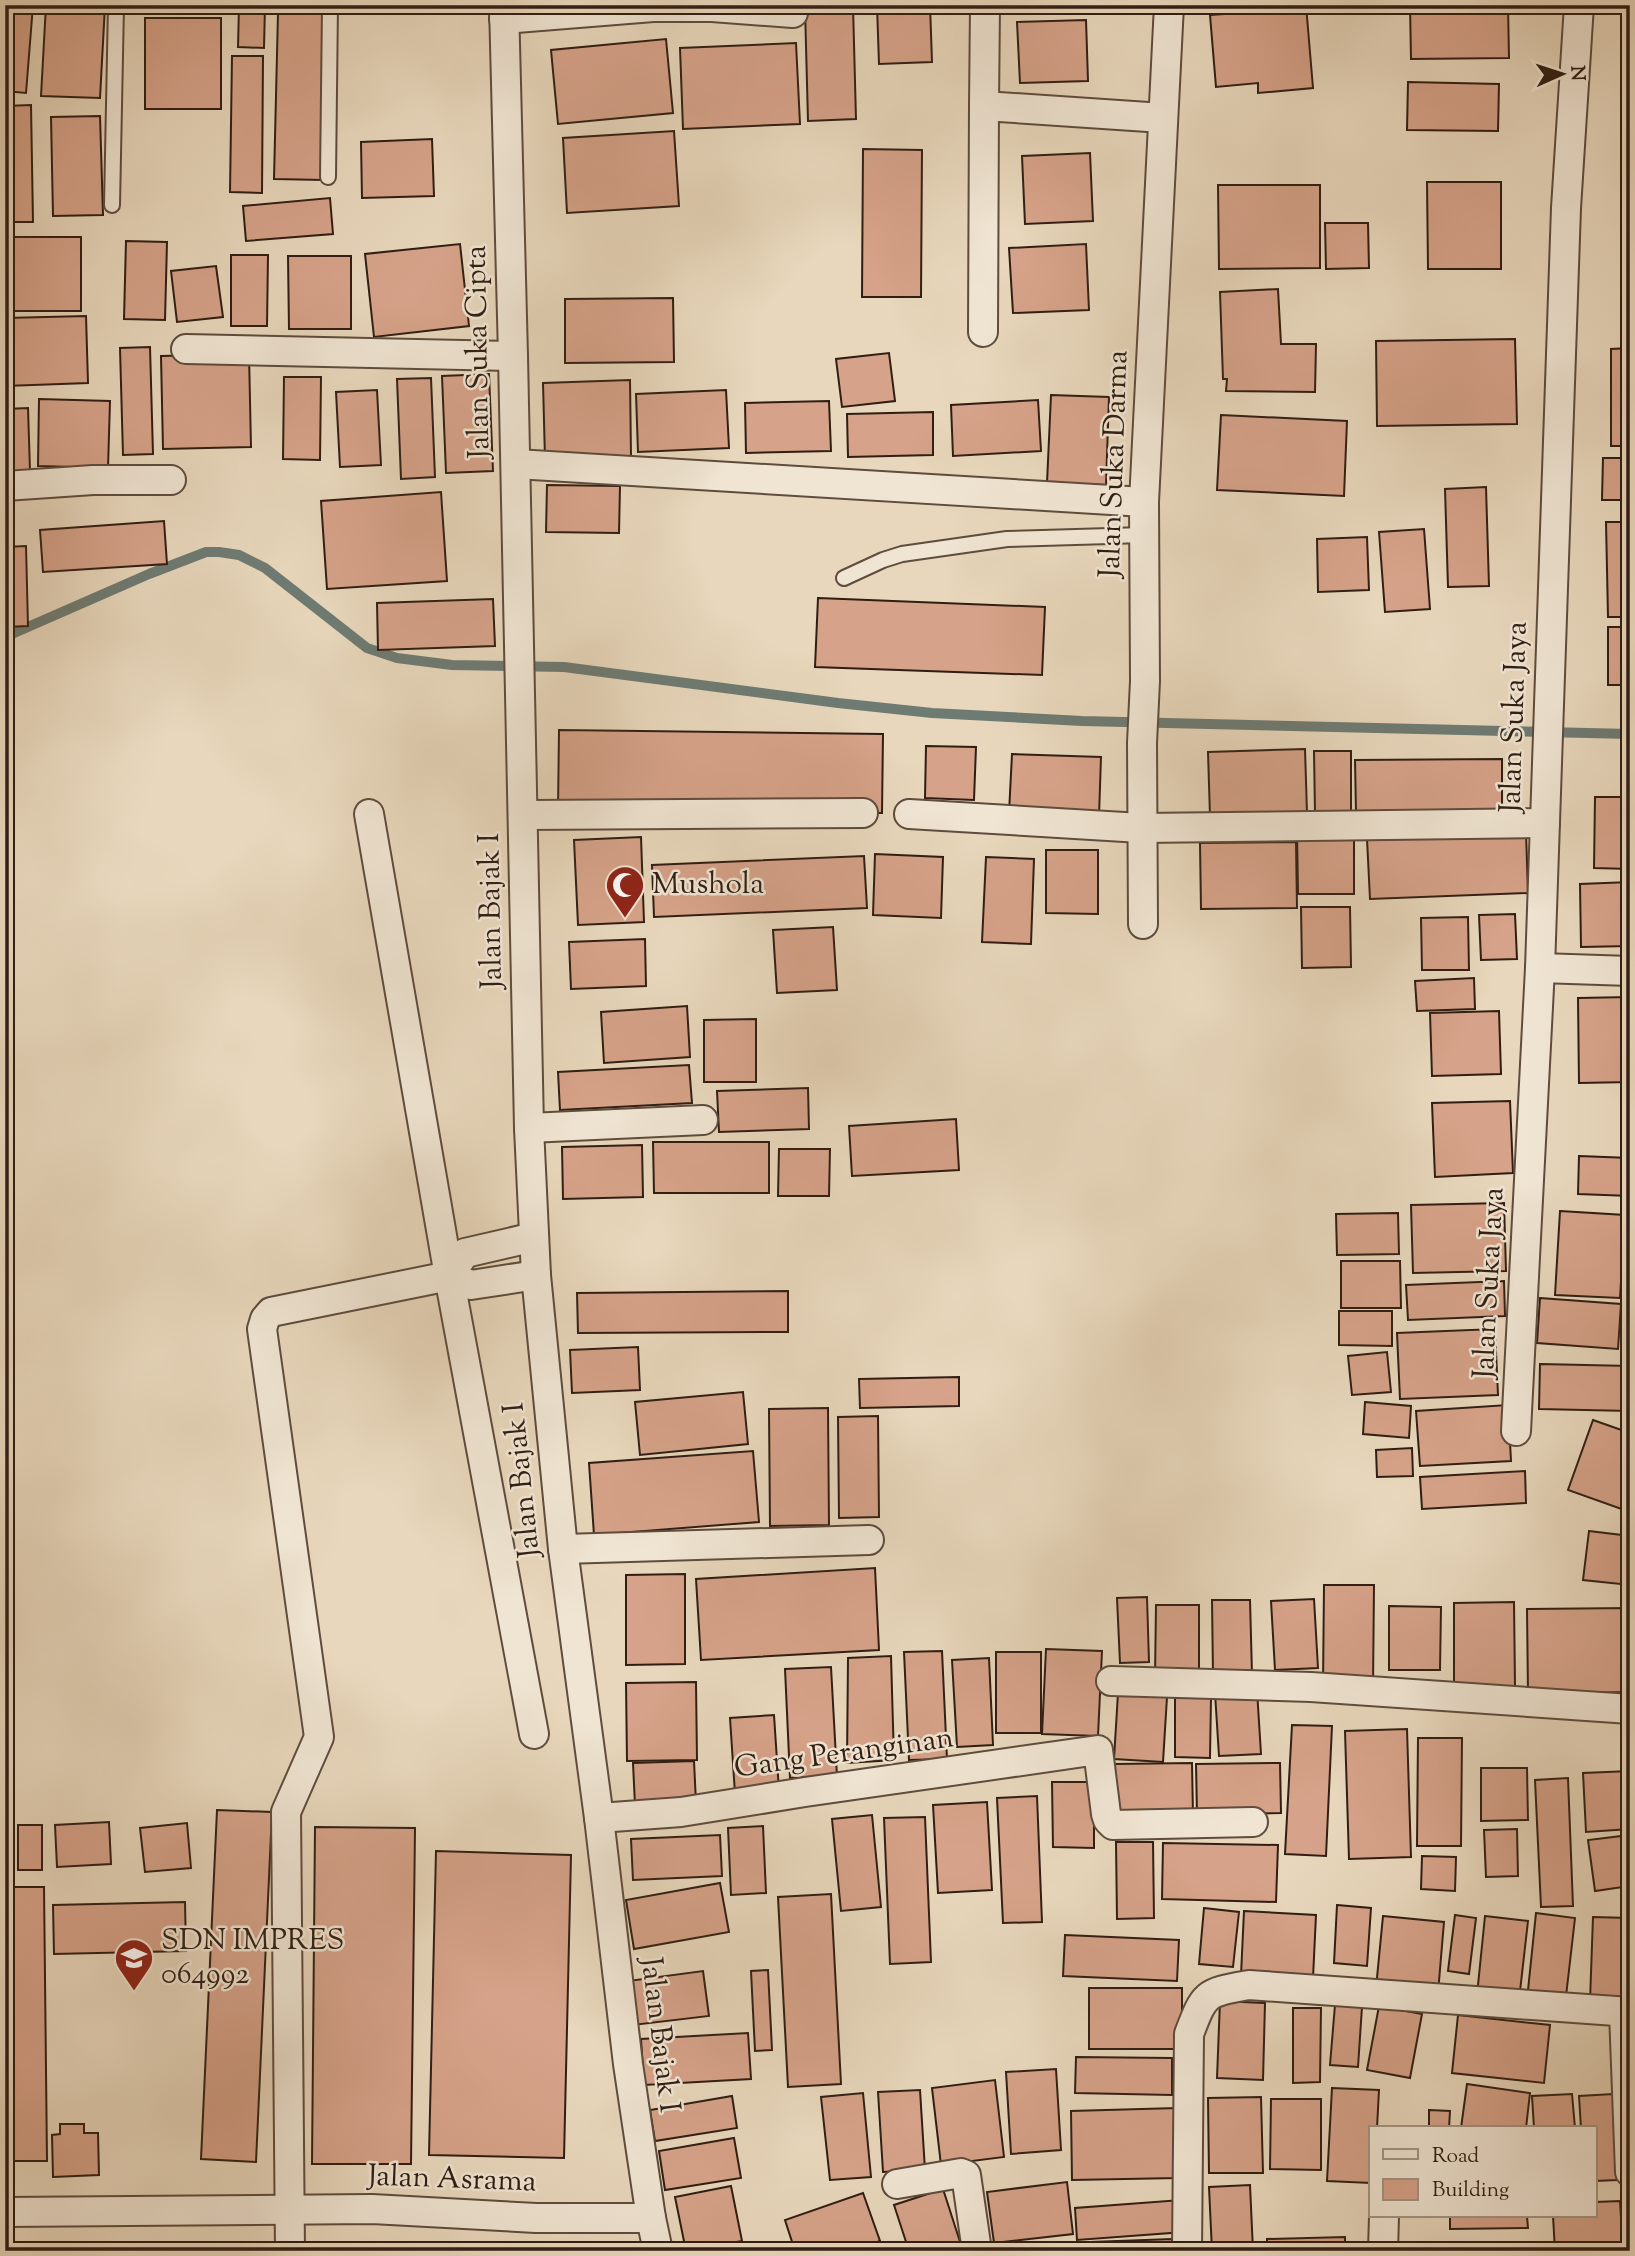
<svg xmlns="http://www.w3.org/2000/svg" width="1635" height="2256" viewBox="0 0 1635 2256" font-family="'Sorts Mill Goudy',serif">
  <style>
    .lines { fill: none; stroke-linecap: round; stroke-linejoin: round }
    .stream { stroke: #6e7b73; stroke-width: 10 }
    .building { fill: #d6a289; stroke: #301e13; stroke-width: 2 }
    .service-casing { stroke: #5e4c3d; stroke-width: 18 }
    .minor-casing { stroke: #5e4c3d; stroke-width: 32 }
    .service { stroke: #f0e5d3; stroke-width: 14 }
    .minor { stroke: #f0e5d3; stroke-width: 28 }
    .labels { text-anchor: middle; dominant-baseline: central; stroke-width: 5; stroke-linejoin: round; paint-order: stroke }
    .street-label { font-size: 30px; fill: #301e13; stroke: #f0e5d3 }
    .poi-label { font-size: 30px; fill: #301e13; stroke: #f0e5d3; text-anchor: start }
  </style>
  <rect width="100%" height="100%" fill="#e8d7bc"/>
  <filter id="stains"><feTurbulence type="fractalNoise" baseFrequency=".00286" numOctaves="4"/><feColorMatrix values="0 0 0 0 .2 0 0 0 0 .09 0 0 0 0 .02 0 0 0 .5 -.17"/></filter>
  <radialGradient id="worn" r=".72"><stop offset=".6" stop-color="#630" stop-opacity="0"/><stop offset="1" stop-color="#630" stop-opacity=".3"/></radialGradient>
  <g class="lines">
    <polyline class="stream" points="5,637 149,574 206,552 219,552 239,555 265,568 367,648 397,658 452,665 564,667 838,703 932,713 1082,721 1630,734"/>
  </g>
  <g class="building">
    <polygon points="5,5 33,5 26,93 5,91"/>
    <polygon points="46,5 105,5 100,98 41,96"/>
    <rect x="128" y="5" width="105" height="2"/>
    <polygon points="239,5 265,5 264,48 238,47"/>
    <rect x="341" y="5" width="34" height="7"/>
    <polygon points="877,5 930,5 932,62 879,64"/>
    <polygon points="1251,5 1306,5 1313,88 1258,93 1258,83 1216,87 1210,15 1252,12"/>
    <polygon points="1410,5 1508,5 1509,58 1411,59"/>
    <polygon points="853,6 856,119 808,121 805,8"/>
    <polygon points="278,13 327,14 324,180 274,179"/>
    <rect x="145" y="18" width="76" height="91"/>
    <polygon points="1086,20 1088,81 1020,83 1017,22"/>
    <polygon points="666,39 673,113 558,124 551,50"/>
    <polygon points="796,43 800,124 683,129 680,48"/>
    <polygon points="232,56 263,56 262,193 230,192"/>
    <polygon points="1408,82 1499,84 1498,131 1407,130"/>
    <polygon points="31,105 33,222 5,222 5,106"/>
    <polygon points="100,116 103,215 53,216 51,117"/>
    <polygon points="674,131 679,206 567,213 563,138"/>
    <polygon points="432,139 434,196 362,198 361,142"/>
    <polygon points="863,149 922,150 921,297 862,297"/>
    <polygon points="1090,153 1093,221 1025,224 1022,156"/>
    <polygon points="1623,176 1630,176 1630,243 1622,243"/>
    <polygon points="1427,182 1501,182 1501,269 1428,269"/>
    <polygon points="1218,185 1320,185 1320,268 1219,269"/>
    <polygon points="330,198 333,234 246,241 243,206"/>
    <polygon points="1325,223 1368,223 1369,268 1326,269"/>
    <rect x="5" y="237" width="76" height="74"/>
    <polygon points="126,241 167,242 165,320 124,319"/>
    <polygon points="460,244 469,326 374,337 365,254"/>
    <polygon points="1086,244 1089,310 1013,313 1009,248"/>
    <polygon points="231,255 268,255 267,326 231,326"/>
    <polygon points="288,256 351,256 351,329 289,329"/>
    <rect x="1626" y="261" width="4" height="84"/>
    <polygon points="216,266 223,317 177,322 171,271"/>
    <polygon points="1278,289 1281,344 1316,344 1315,392 1226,391 1227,379 1223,379 1220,292"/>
    <polygon points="673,298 674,362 565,363 565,299"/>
    <polygon points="86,316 88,383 5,386 5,318"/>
    <polygon points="1515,339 1517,424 1377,426 1376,341"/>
    <polygon points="150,347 153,454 123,455 120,348"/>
    <polygon points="1630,348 1630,446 1611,446 1611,349"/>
    <polygon points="889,353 895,401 842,407 836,359"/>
    <polygon points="249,354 251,447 163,449 161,356"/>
    <polygon points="489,374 493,471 446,473 442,376"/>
    <polygon points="284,377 321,377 320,460 283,459"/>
    <polygon points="431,378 435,477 401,479 397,379"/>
    <polygon points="630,380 631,457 545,459 543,383"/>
    <polygon points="377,390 381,465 340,467 336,392"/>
    <polygon points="726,390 729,448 638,452 636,394"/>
    <polygon points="1051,395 1109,397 1106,485 1047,483"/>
    <polygon points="39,399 110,401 108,468 38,466"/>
    <polygon points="1038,400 1041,451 953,456 951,405"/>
    <polygon points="829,401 831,451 746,453 745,403"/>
    <polygon points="28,408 30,471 5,472 5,409"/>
    <polygon points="933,412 933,455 848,457 847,414"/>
    <polygon points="1221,415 1347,421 1344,496 1217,490"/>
    <polygon points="1603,458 1630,458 1630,500 1602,500"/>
    <polygon points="547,485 620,486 619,533 546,532"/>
    <polygon points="1486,487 1489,586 1448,587 1445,489"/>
    <polygon points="441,492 447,581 327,589 321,501"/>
    <polygon points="164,521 167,564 43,572 40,530"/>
    <polygon points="1606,522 1630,522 1630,617 1608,617"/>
    <polygon points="1424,529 1430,609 1385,612 1379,532"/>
    <polygon points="1367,537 1369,590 1318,592 1317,539"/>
    <polygon points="26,546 28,626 5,627 5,547"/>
    <polygon points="818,598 1045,607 1042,675 815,667"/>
    <polygon points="493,599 495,646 378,650 377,603"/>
    <rect x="1608" y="627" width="22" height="58"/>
    <polygon points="559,730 883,734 882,813 558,809"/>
    <polygon points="926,746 976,747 974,800 925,798"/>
    <polygon points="1305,749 1307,813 1210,816 1208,752"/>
    <polygon points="1314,751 1351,751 1351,813 1315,813"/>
    <polygon points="1012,754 1101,757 1099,816 1009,813"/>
    <polygon points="1502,759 1502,810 1356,812 1355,760"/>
    <polygon points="1595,797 1630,797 1630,869 1594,868"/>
    <polygon points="1354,829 1354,894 1298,894 1297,830"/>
    <polygon points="1526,832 1528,893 1370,899 1367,839"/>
    <polygon points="641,837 644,922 578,925 574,840"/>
    <polygon points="1296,842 1297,908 1201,909 1200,843"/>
    <polygon points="1046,850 1098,850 1098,914 1046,913"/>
    <polygon points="875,854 943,857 941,918 873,915"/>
    <polygon points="864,856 867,908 654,917 652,865"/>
    <polygon points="986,857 1034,859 1031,944 982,942"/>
    <polygon points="1630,882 1630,946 1581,947 1580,884"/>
    <polygon points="1301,907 1350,907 1351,967 1302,968"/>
    <polygon points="1515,914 1517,959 1481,960 1479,915"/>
    <polygon points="1468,917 1469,970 1422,970 1421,918"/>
    <polygon points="833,927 837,990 777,993 773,930"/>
    <polygon points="645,939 646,986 571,989 569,942"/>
    <polygon points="1474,978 1475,1009 1417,1011 1415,981"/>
    <polygon points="1630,997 1630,1082 1579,1083 1578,998"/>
    <polygon points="687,1006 690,1057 604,1063 601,1012"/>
    <polygon points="1499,1011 1501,1074 1432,1076 1430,1013"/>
    <polygon points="756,1019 756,1082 704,1082 704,1020"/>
    <polygon points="689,1065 692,1103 560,1110 558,1072"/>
    <polygon points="808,1088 809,1129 719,1132 717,1091"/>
    <polygon points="1510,1101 1513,1173 1435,1177 1432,1103"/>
    <polygon points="1628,1108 1630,1108 1630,1139 1625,1139"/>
    <polygon points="956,1119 959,1170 852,1176 849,1126"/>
    <polygon points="653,1142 769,1142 769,1193 654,1193"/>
    <polygon points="642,1145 643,1197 563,1199 562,1147"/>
    <polygon points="779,1149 830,1149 829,1196 778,1196"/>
    <polygon points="1579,1156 1630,1158 1630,1196 1578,1194"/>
    <polygon points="1504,1203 1506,1271 1413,1273 1411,1205"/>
    <polygon points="1560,1211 1625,1215 1620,1298 1555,1295"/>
    <polygon points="1398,1213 1399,1254 1337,1255 1336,1214"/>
    <polygon points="1341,1261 1400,1261 1401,1308 1341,1308"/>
    <polygon points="1504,1281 1505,1316 1408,1320 1406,1285"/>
    <polygon points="788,1291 788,1332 578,1333 577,1293"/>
    <polygon points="1540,1298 1621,1304 1618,1349 1537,1343"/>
    <polygon points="1339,1311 1392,1311 1392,1346 1339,1345"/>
    <polygon points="1495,1329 1498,1395 1400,1399 1397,1333"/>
    <polygon points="638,1347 640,1390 572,1393 570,1350"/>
    <polygon points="1387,1352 1391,1392 1352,1395 1348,1356"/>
    <polygon points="1540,1364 1630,1366 1630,1411 1539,1409"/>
    <polygon points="959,1377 959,1406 860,1408 859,1379"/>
    <polygon points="743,1392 748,1444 640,1455 635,1402"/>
    <polygon points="1365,1402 1411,1406 1409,1438 1363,1434"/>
    <polygon points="1508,1405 1511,1461 1420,1466 1416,1411"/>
    <polygon points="828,1408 829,1525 770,1526 769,1409"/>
    <polygon points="878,1416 879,1517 839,1518 838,1417"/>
    <polygon points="1593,1420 1630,1433 1630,1512 1568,1490"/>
    <polygon points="1412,1448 1413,1476 1377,1477 1376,1450"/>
    <polygon points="753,1451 759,1522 594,1535 589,1463"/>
    <polygon points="1525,1471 1526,1503 1422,1509 1420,1477"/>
    <polygon points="1589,1531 1630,1536 1630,1585 1583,1580"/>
    <polygon points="875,1568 879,1650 701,1660 696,1579"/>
    <polygon points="685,1574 685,1664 626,1665 626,1575"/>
    <polygon points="1324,1585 1374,1585 1373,1686 1323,1686"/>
    <polygon points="1147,1597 1149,1662 1120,1663 1117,1598"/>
    <polygon points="1314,1599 1318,1668 1275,1670 1271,1601"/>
    <polygon points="1212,1600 1250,1600 1252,1674 1213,1675"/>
    <polygon points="1514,1602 1515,1686 1454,1686 1454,1603"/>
    <polygon points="1156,1605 1199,1605 1199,1678 1155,1677"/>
    <polygon points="1389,1606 1441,1607 1440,1670 1389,1670"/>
    <polygon points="1630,1608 1630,1692 1528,1694 1527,1609"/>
    <polygon points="1046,1649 1102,1651 1098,1736 1042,1734"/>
    <polygon points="942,1651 947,1759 909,1760 904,1652"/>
    <rect x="996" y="1652" width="45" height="81"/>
    <polygon points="891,1656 894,1760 847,1763 848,1658"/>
    <polygon points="989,1658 993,1745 957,1747 952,1660"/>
    <polygon points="831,1667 837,1776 790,1778 785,1669"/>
    <polygon points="696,1682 697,1760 627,1761 626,1683"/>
    <polygon points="1257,1690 1261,1754 1219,1756 1215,1693"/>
    <polygon points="1118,1693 1167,1697 1163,1762 1114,1759"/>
    <polygon points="1175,1697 1211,1698 1210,1758 1175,1757"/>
    <polygon points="774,1715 779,1791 735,1794 730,1718"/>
    <polygon points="1292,1725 1332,1726 1326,1856 1285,1854"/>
    <polygon points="1407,1729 1411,1857 1349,1859 1345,1731"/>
    <polygon points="1418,1738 1462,1738 1461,1846 1417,1846"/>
    <polygon points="694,1761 696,1803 635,1805 633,1763"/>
    <polygon points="1192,1763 1193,1816 1116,1817 1115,1764"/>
    <polygon points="1280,1763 1281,1813 1197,1815 1196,1764"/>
    <polygon points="1481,1768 1527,1768 1528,1820 1481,1821"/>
    <polygon points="1630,1771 1630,1829 1586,1832 1583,1773"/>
    <polygon points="1568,1778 1573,1906 1541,1907 1535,1780"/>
    <polygon points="1052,1782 1094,1782 1094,1848 1053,1847"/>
    <polygon points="1037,1796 1042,1922 1003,1923 997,1798"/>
    <polygon points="987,1802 992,1890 938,1893 933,1805"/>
    <polygon points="217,1810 272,1812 256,2162 201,2159"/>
    <polygon points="872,1815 881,1907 841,1911 832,1819"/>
    <polygon points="925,1817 931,1962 890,1964 884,1818"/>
    <polygon points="109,1822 111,1864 57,1867 55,1825"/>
    <polygon points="187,1823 191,1868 145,1872 140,1828"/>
    <rect x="18" y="1825" width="24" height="45"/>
    <polygon points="763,1826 766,1893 731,1895 728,1828"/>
    <polygon points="315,1827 415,1828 411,2164 312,2164"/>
    <polygon points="1517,1829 1518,1876 1486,1877 1484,1830"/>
    <polygon points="720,1835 722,1876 633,1880 631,1839"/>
    <polygon points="1630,1835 1630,1886 1595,1891 1588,1840"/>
    <polygon points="1116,1842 1153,1842 1154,1918 1117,1919"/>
    <polygon points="1163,1843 1278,1845 1276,1902 1162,1899"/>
    <polygon points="436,1851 571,1855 564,2158 429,2155"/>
    <polygon points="1422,1856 1456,1857 1455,1891 1421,1889"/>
    <polygon points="720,1883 729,1932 634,1949 626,1900"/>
    <polygon points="5,1887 44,1887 47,2161 5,2161"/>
    <polygon points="831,1894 841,2084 788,2087 778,1897"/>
    <polygon points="185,1902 186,1951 54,1954 53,1905"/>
    <polygon points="1337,1905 1371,1908 1367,1966 1334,1963"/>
    <polygon points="1204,1908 1239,1912 1233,1967 1199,1964"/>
    <polygon points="1244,1911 1316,1915 1313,1978 1241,1975"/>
    <polygon points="1536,1913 1575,1918 1565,2005 1527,2000"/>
    <polygon points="1455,1915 1476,1918 1469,1974 1448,1971"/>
    <polygon points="1383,1916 1444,1922 1438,1993 1376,1988"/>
    <polygon points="1485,1916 1528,1921 1519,2000 1477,1995"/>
    <polygon points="1593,1917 1630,1918 1630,2003 1590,2001"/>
    <polygon points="1065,1935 1179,1940 1177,1981 1063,1976"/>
    <polygon points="768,1970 772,2050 755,2051 751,1971"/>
    <polygon points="703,1971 709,2016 633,2025 628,1981"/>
    <rect x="1089" y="1988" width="93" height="61"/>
    <polygon points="1220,2001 1265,2003 1263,2080 1217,2078"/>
    <polygon points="1335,2005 1362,2007 1358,2067 1330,2065"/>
    <polygon points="1379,2006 1422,2014 1410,2078 1367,2070"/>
    <polygon points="1293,2008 1321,2008 1320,2082 1293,2083"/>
    <polygon points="1458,2015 1550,2025 1544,2083 1452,2073"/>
    <polygon points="748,2033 751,2079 644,2085 641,2039"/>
    <polygon points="1076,2057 1172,2058 1172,2095 1075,2093"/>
    <polygon points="1056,2069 1061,2150 1011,2154 1006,2072"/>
    <polygon points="995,2080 1004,2157 941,2165 932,2088"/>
    <polygon points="1467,2084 1530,2093 1526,2128 1461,2128"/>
    <polygon points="1332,2088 1379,2090 1377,2128 1371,2128 1371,2183 1327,2181"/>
    <polygon points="920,2090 925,2170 883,2172 878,2092"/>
    <polygon points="863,2093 871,2177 830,2180 821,2097"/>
    <polygon points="1572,2094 1575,2128 1534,2128 1532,2096"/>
    <polygon points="1613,2094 1617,2180 1595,2181 1595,2128 1581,2128 1579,2096"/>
    <polygon points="732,2096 737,2128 655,2141 650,2110"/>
    <polygon points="1261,2097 1263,2173 1209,2173 1208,2098"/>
    <polygon points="1271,2099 1321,2099 1321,2170 1270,2169"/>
    <polygon points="1177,2108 1178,2178 1072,2180 1071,2111"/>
    <polygon points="1429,2110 1450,2111 1449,2128 1429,2128"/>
    <polygon points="60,2124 84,2124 84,2133 98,2133 99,2175 53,2177 52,2135 60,2134"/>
    <polygon points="734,2138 741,2178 665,2190 659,2151"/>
    <polygon points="1067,2182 1073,2234 994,2243 987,2192"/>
    <polygon points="1250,2185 1253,2251 1212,2251 1209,2187"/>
    <polygon points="731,2186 742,2241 686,2251 675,2197"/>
    <polygon points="943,2189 963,2251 909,2251 894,2205"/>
    <polygon points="863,2193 880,2241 852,2251 795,2251 785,2220"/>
    <polygon points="1181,2200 1184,2232 1077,2240 1075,2208"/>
    <polygon points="1620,2201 1623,2251 1555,2251 1553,2216 1595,2216 1595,2202"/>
    <polygon points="1450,2216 1527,2216 1528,2228 1450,2229"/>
    <polygon points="1345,2237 1345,2251 1267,2251 1267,2239"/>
    <polygon points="1172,2239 1173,2251 1092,2251 1091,2242"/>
  </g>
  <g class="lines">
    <g class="service-casing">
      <g id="service">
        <polyline points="328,177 330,5"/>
        <polyline points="112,205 116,5"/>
        <polyline points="844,578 883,560 902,554 1007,539 1144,535"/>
      </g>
    </g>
    <g class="minor-casing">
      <g id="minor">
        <polyline points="504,5 513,356 529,1128 536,1275 563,1549 599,1818 628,2064 651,2218 658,2251"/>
        <polyline points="504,19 653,7 712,7 793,13"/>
        <polyline points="984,106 985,5"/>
        <polyline points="983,332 984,106 1163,118"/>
        <polyline points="186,349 513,356"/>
        <polyline points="516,464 1144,502"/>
        <polyline points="5,486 93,480 171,480"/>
        <polyline points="369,814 449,1276 534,1734"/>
        <polyline points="909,814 1141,828 1545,823"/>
        <polyline points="524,815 863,813"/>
        <polyline points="1143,924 1142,743 1145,681 1144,502 1169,5"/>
        <polyline points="1540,968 1630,971"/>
        <polyline points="529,1128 703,1120"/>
        <polyline points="449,1276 465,1253 534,1237"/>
        <polyline points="1516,1431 1540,968 1566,208 1579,5"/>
        <polyline points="563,1549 869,1540"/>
        <polyline points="1111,1681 1311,1687 1630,1709"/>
        <polyline points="599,1818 681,1812 805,1792 1098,1750 1106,1814 1108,1820 1113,1825 1253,1822"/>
        <polyline points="1624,2012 1630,2172"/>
        <polyline points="897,2184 961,2173 966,2175 977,2251"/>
        <polyline points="5,2212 372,2209 536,2218 651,2218"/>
        <polyline points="290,2251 286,1812 319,1737 262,1329 265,1319 271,1312 449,1276 471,1285 536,1275"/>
        <path d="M1187,2251l2,-217c16,-42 16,-41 60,-49l381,27"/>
        <polyline points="1383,2251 1384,2216"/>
      </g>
    </g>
    <use href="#service" class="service"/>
    <use href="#minor" class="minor"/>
  </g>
  <defs>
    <g id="mosque-pin" transform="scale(2.0125)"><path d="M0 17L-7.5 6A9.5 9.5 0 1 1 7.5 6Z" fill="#8f2418" stroke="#f0e5d3"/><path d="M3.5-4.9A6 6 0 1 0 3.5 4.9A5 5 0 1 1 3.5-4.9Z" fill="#fff"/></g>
    <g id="school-pin" transform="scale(2.0125)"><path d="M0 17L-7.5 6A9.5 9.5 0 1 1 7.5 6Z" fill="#8f2418" stroke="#f0e5d3"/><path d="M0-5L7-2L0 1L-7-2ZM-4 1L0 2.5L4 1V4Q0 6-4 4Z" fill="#fff"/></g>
  </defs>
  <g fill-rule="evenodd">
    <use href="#mosque-pin" x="625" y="885"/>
    <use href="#school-pin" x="134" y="1958"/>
  </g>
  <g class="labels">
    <g class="street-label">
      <text transform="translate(479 352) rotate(-91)">Jalan Suka Cipta</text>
      <text transform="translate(1115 464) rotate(-88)">Jalan Suka Darma</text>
      <text transform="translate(1515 717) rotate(-88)">Jalan Suka Jaya</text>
      <text transform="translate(492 911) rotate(-91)">Jalan Bajak I</text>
      <text transform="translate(1490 1283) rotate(-87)">Jalan Suka Jaya</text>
      <text transform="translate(523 1480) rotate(-96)">Jalan Bajak I</text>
      <text transform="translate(844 1754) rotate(-8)">Gang Peranginan</text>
      <text transform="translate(659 2035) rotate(83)">Jalan Bajak I</text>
      <text transform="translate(452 2180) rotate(2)">Jalan Asrama</text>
    </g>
    <g class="poi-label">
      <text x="652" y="885">Mushola</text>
      <text x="161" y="1941">SDN IMPRES<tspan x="161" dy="34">064992</tspan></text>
    </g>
  </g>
  <rect width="1635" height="2256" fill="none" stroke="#e8d7bc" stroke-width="28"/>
  <rect x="7" y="7" width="1621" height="2242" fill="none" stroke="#301e13" stroke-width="3.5"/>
  <rect x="14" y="14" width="1607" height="2228" fill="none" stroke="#301e13" stroke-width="2"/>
  <rect x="1369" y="2126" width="228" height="91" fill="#f0e5d3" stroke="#a39586" stroke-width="2"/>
  <rect x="1383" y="2149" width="35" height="10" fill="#f0e5d3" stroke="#a39586" stroke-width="2"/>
  <text x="1432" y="2162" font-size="21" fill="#301e13">Road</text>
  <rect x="1383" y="2179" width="35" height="21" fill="#d6a289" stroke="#a39586" stroke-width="2"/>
  <text x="1432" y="2196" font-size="21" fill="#301e13">Building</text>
  <g transform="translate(1562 74) rotate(87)" stroke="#f0e5d3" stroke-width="5" paint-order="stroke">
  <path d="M0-5L12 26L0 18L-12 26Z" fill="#301e13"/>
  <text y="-10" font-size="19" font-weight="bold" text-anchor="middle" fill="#301e13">N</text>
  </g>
  <rect width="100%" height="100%" filter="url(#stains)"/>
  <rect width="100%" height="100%" fill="url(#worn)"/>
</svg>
